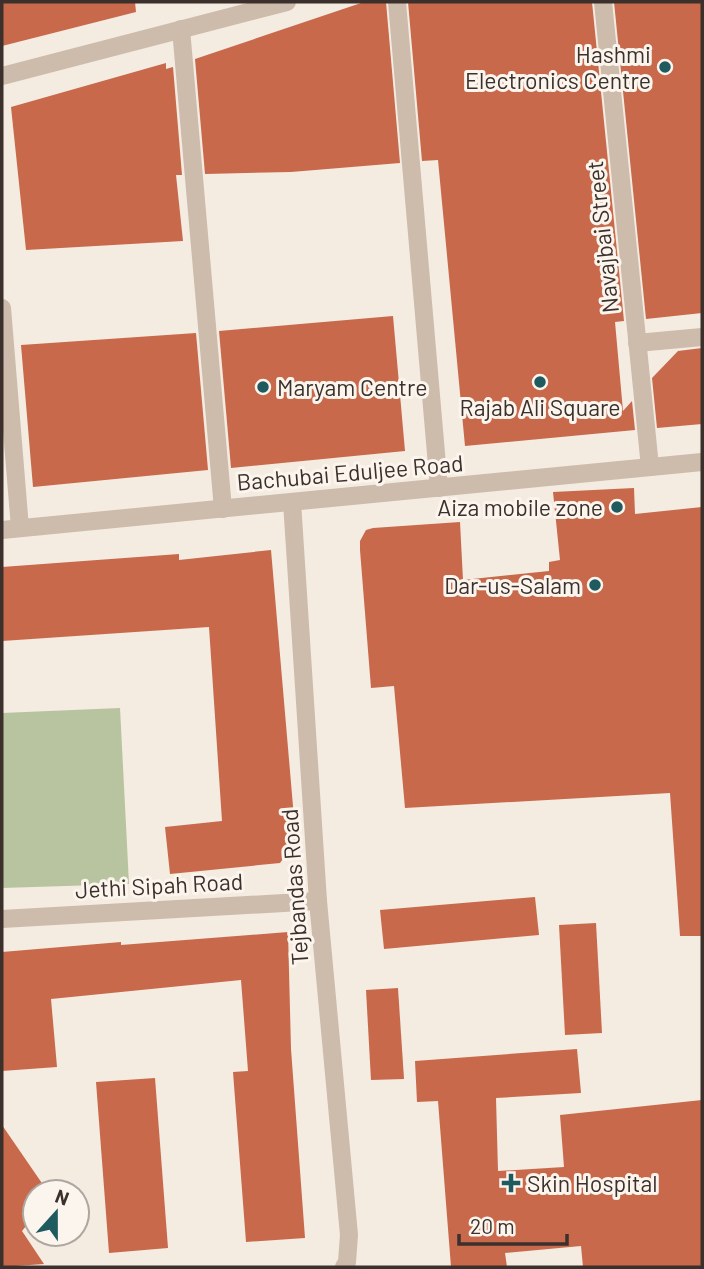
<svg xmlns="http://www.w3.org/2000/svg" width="704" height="1269" viewBox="0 0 704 1269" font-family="Barlow,sans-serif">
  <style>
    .green { fill: #b8c4a0 }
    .building { fill: #c8694b }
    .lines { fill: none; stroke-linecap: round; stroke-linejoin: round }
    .street { stroke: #cdbbac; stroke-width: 18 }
    .poi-dot { fill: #1f5a5e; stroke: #fbf5ee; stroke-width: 2.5 }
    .labels { text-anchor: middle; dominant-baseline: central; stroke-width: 6; stroke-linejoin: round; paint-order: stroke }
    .poi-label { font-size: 23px; fill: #3b302b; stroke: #fbf5ee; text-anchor: end }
    .street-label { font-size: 23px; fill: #3b302b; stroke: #fbf5ee }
  </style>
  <rect width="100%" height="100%" fill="#f4ebe1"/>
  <polygon class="green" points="120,708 129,884 2,888 2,713"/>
  <g class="building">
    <polygon points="2,2 135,2 136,12 2,46"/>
    <polygon points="364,2 386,2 400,163 291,172 205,174 195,59"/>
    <polygon points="408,2 592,2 624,321 615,322 623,411 632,401 635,430 465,446 438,160 422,161"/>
    <polygon points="614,2 702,2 702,313 646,319"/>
    <polygon points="166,63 166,69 173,67 182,175 176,175 183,241 26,250 11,107"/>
    <polygon points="393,316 405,451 231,468 219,331"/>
    <polygon points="196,333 208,470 33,487 21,345"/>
    <polygon points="702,348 702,424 657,428 652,378 678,351"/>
    <polygon points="634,488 635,514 702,507 702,936 680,936 670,793 405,808 394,686 371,688 360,550 360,541 366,530 373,528 460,522 463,580 549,571 549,562 560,560 553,492"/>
    <polygon points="271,550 296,841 280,863 170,874 165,827 222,821 209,627 2,641 2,567 179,554 179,560"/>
    <polygon points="535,897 539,935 384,949 380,910"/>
    <polygon points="596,923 602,1033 565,1035 559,925"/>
    <polygon points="288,932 291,1049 305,1238 246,1242 233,1072 248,1071 241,980 51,999 57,1067 2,1071 2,952 121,942 121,945"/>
    <polygon points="398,988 404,1079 371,1080 366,990"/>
    <polygon points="577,1049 581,1093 496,1098 498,1171 564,1167 560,1115 702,1100 702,1267 583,1267 581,1246 505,1253 507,1267 451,1267 438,1101 417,1102 415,1061"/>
    <polygon points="155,1078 168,1248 109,1253 96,1082"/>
    <polygon points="2,1125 48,1192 35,1192 35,1215 22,1231 44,1264 2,1267"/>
  </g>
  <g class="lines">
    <g class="street">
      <polyline points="397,2 439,488"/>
      <polyline points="603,2 650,467"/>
      <polyline points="181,29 223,509"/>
      <polyline points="2,76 287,2"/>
      <polyline points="2,308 20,528"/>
      <polyline points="637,343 702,337"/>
      <polyline points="292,502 318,901 349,1235 347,1262 344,1267"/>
      <polyline points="2,530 702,462"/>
      <polyline points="2,919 318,901"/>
    </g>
  </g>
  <g class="poi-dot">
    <circle cx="665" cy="67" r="7"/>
    <circle cx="540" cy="382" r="7"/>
    <circle cx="263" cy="387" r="7"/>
    <circle cx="617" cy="507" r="7"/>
    <circle cx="595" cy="585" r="7"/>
    <path d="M507.5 1172.5h7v7h7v7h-7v7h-7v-7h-7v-7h7z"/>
  </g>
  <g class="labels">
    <g class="poi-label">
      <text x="651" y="54">Hashmi<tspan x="651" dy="26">Electronics Centre</tspan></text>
      <text x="277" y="387" text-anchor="start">Maryam Centre</text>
      <text x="540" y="407" text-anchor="middle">Rajab Ali Square</text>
      <text x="603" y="507">Aiza mobile zone</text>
      <text x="581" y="585">Dar-us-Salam</text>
      <text x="527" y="1183" text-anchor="start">Skin Hospital</text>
    </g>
    <g class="street-label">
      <text transform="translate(602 237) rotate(-96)">Navajbai Street</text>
      <text transform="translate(350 472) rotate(-5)">Bachubai Eduljee Road</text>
      <text transform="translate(159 885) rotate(-3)">Jethi Sipah Road</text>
      <text transform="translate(294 887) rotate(-94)">Tejbandas Road</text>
    </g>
  </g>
  <rect width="704" height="1269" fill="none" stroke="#3b302b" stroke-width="7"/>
  <g transform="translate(56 1213) rotate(21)"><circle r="33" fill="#fbf5ee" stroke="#aea6a0" stroke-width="2"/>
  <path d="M0-5L12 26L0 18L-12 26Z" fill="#1f5a5e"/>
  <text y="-10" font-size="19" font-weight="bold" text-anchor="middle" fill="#3b302b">N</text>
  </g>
  <path d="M459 1234v10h108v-10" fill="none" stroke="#3b302b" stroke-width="3.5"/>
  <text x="470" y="1234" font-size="21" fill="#3b302b" stroke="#fbf5ee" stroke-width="5" paint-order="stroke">20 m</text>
</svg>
